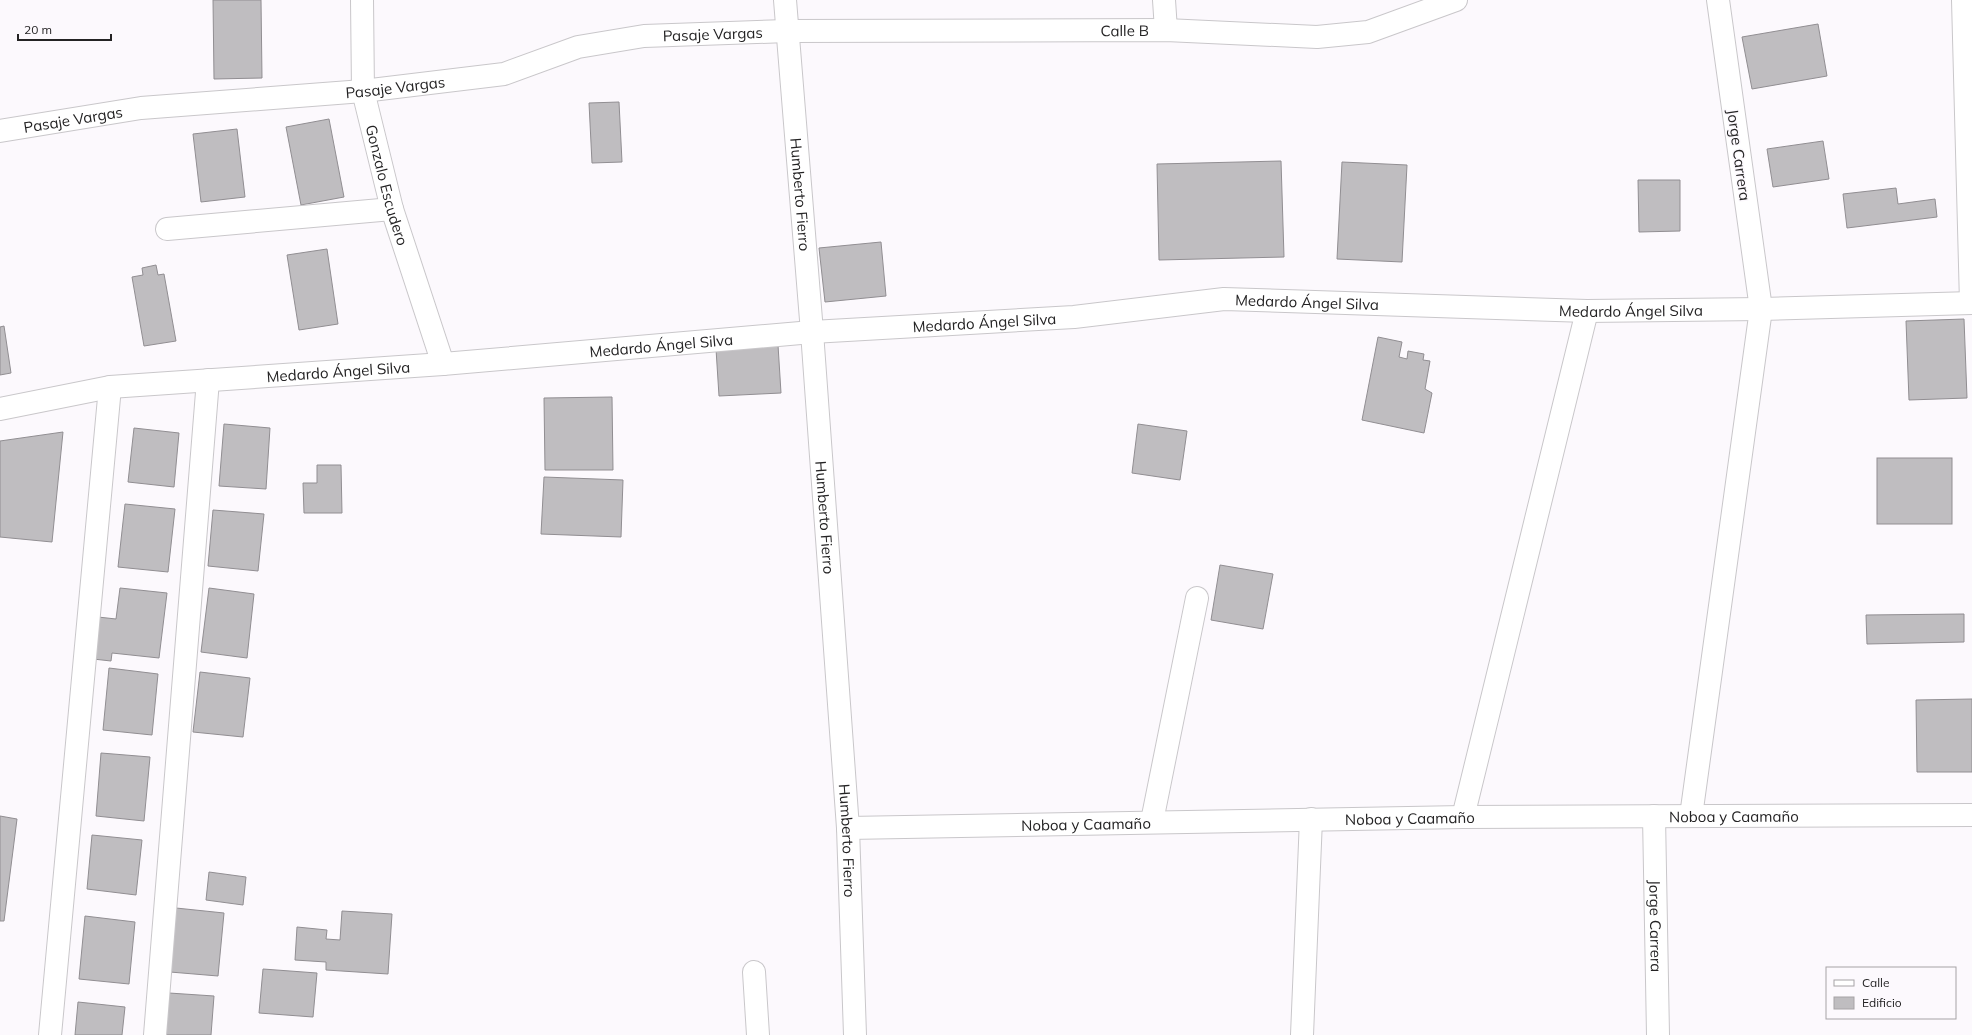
<svg xmlns="http://www.w3.org/2000/svg" width="1972" height="1035" viewBox="0 0 1972 1035" font-family="Mulish,sans-serif">
  <style>
    .building { fill: #bfbdc0; stroke: #918e92 }
    .lines { fill: none; stroke-linecap: round; stroke-linejoin: round }
    .minor-casing { stroke: #c9c7ca; stroke-width: 24 }
    .minor { stroke: #fff; stroke-width: 22 }
    .labels { text-anchor: middle; dominant-baseline: central; stroke-width: 3; stroke-linejoin: round; paint-order: stroke }
    .street-label { font-size: 15px; fill: #242324; stroke: #fcf9fd }
  </style>
  <rect width="100%" height="100%" fill="#fcf9fd"/>
  <g class="building">
    <polygon points="213,0 261,0 262,78 214,79"/>
    <polygon points="1818,24 1827,76 1752,89 1742,37"/>
    <polygon points="619,102 622,162 592,163 589,103"/>
    <polygon points="329,119 344,197 301,205 286,127"/>
    <polygon points="237,129 245,197 201,202 193,134"/>
    <polygon points="1823,141 1829,179 1773,187 1767,149"/>
    <polygon points="1281,161 1284,257 1159,260 1157,164"/>
    <polygon points="1342,162 1407,165 1402,262 1337,259"/>
    <polygon points="1638,180 1680,180 1680,231 1639,232"/>
    <polygon points="1896,188 1898,204 1935,199 1937,217 1847,228 1843,194"/>
    <polygon points="881,242 886,296 825,302 819,248"/>
    <polygon points="327,249 338,324 299,330 287,255"/>
    <polygon points="156,265 158,275 164,274 176,341 144,346 132,277 143,275 142,268"/>
    <polygon points="1964,319 1967,398 1909,400 1906,321"/>
    <polygon points="4,326 11,373 0,375 0,327"/>
    <polygon points="1378,337 1402,342 1399,357 1407,359 1408,351 1424,354 1423,360 1430,361 1425,389 1432,393 1424,433 1362,420"/>
    <polygon points="778,345 781,393 719,396 716,349"/>
    <polygon points="612,397 613,470 545,470 544,398"/>
    <polygon points="224,424 270,428 266,489 219,486"/>
    <polygon points="1138,424 1187,431 1180,480 1132,473"/>
    <polygon points="134,428 179,433 174,487 128,482"/>
    <polygon points="63,432 52,542 0,537 0,441"/>
    <rect x="1877" y="458" width="75" height="66"/>
    <polygon points="317,465 341,465 342,513 304,513 303,483 317,483"/>
    <polygon points="544,477 623,480 621,537 541,534"/>
    <polygon points="125,504 175,509 168,572 118,567"/>
    <polygon points="213,510 264,514 258,571 208,566"/>
    <polygon points="1220,565 1273,574 1263,629 1211,620"/>
    <polygon points="120,588 167,593 159,658 112,653 111,661 93,659 98,617 116,619"/>
    <polygon points="209,588 254,594 247,658 201,652"/>
    <polygon points="1964,614 1964,642 1867,644 1866,615"/>
    <polygon points="109,668 158,674 152,735 103,730"/>
    <polygon points="200,672 250,678 243,737 193,732"/>
    <polygon points="1972,699 1972,772 1917,772 1916,700"/>
    <polygon points="101,753 150,757 144,821 96,816"/>
    <polygon points="0,816 17,819 4,921 0,921"/>
    <polygon points="92,835 142,840 136,895 87,889"/>
    <polygon points="209,872 246,877 243,905 206,900"/>
    <polygon points="176,908 224,913 218,976 170,972"/>
    <polygon points="342,911 392,914 388,974 326,970 326,962 295,960 297,927 327,930 326,939 340,940"/>
    <polygon points="85,916 135,922 129,984 79,979"/>
    <polygon points="263,969 317,973 313,1017 259,1013"/>
    <polygon points="169,993 214,996 211,1035 166,1035"/>
    <polygon points="78,1002 125,1007 122,1035 75,1035"/>
  </g>
  <g class="lines">
    <g class="minor-casing">
      <g id="minor">
        <path id="s1" d="M362,0l1,91 29,118 51,155"/>
        <path id="s2" d="M785,0l27,332 36,496 7,207"/>
        <polyline points="1164,0 1166,30"/>
        <polyline points="1963,0 1971,303"/>
        <path id="s3" d="M0,131l141,-23 222,-17 141,-17 74,-27 66,-11 143,-5 379,-1 151,7 51,-5 88,-32"/>
        <polyline points="167,229 392,209"/>
        <path id="s4" d="M0,409l110,-22 333,-23 369,-32 262,-15 150,-18 363,12 174,-2 211,-6"/>
        <path id="s5" d="M1654,816l4,219"/>
        <polyline points="1691,816 1761,309 1718,0"/>
        <polyline points="1463,817 1587,311"/>
        <polyline points="1152,821 1197,598"/>
        <path id="s6" d="M848,828l615,-11 509,-2"/>
        <polyline points="754,972 758,1035"/>
        <polyline points="50,1035 110,387"/>
        <polyline points="155,1035 208,380"/>
        <polyline points="1302,1035 1311,819"/>
      </g>
    </g>
    <use href="#minor" class="minor"/>
  </g>
  <g class="labels">
    <g class="street-label">
      <text stroke="none"><textPath href="#s3" startOffset="1134">Calle B</textPath></text>
      <text stroke="none"><textPath href="#s3" startOffset="722">Pasaje Vargas</textPath></text>
      <text stroke="none"><textPath href="#s3" startOffset="398">Pasaje Vargas</textPath></text>
      <text stroke="none"><textPath href="#s3" startOffset="74">Pasaje Vargas</textPath></text>
      <text transform="translate(1739 155) rotate(82)">Jorge Carrera</text>
      <text stroke="none"><textPath href="#s1" startOffset="188">Gonzalo Escudero</textPath></text>
      <text stroke="none"><textPath href="#s2" startOffset="195">Humberto Fierro</textPath></text>
      <text stroke="none"><textPath href="#s4" startOffset="1313">Medardo Ángel Silva</textPath></text>
      <text stroke="none"><textPath href="#s4" startOffset="1637">Medardo Ángel Silva</textPath></text>
      <text stroke="none"><textPath href="#s4" startOffset="989">Medardo Ángel Silva</textPath></text>
      <text stroke="none"><textPath href="#s4" startOffset="665">Medardo Ángel Silva</textPath></text>
      <text stroke="none"><textPath href="#s4" startOffset="341">Medardo Ángel Silva</textPath></text>
      <text stroke="none"><textPath href="#s2" startOffset="519">Humberto Fierro</textPath></text>
      <text stroke="none"><textPath href="#s6" startOffset="886">Noboa y Caamaño</textPath></text>
      <text stroke="none"><textPath href="#s6" startOffset="562">Noboa y Caamaño</textPath></text>
      <text stroke="none"><textPath href="#s6" startOffset="238">Noboa y Caamaño</textPath></text>
      <text stroke="none"><textPath href="#s2" startOffset="843">Humberto Fierro</textPath></text>
      <text stroke="none"><textPath href="#s5" startOffset="110">Jorge Carrera</textPath></text>
    </g>
  </g>
  <rect x="1826" y="967" width="130" height="52" fill="#fcf9fd" stroke="#a6a3a6"/>
  <rect x="1834" y="980" width="20" height="6" fill="#ffffff" stroke="#a6a3a6"/>
  <text x="1862" y="987" font-size="12" fill="#242324">Calle</text>
  <rect x="1834" y="997" width="20" height="12" fill="#bfbdc0" stroke="#a6a3a6"/>
  <text x="1862" y="1007" font-size="12" fill="#242324">Edificio</text>
  <path d="M18 34v6h93v-6" fill="none" stroke="#242324" stroke-width="2"/>
  <text x="24" y="34" font-size="12" fill="#242324" stroke="#fcf9fd" stroke-width="3" paint-order="stroke">20 m</text>
</svg>
